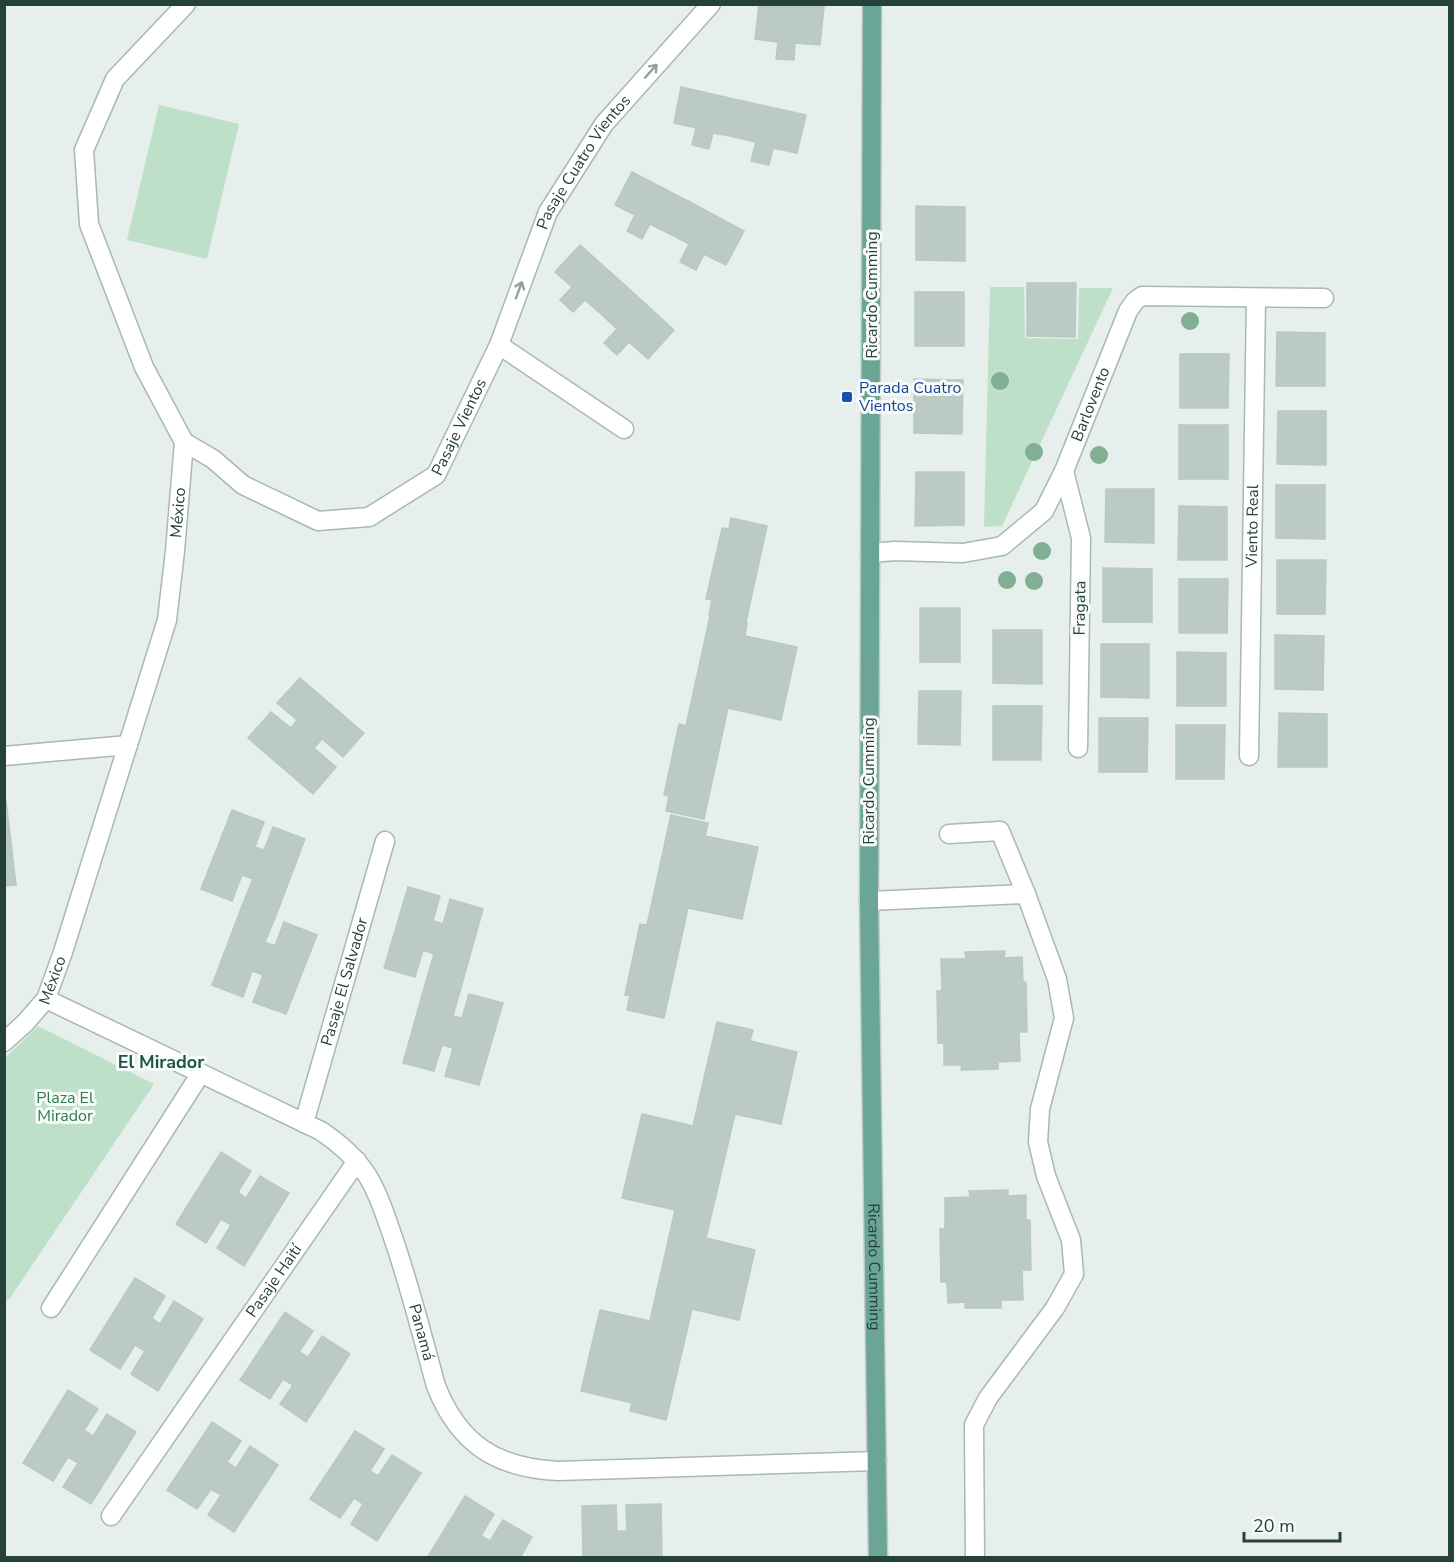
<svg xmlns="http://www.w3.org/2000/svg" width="1454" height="1562" viewBox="0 0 1454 1562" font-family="'Nunito Sans',sans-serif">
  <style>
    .green { fill: #bfe0c8 }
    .building { fill: #bbcac4; stroke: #b8c9c2; stroke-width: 1.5 }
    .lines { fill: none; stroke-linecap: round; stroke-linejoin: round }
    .minor-casing { stroke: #a8b8b2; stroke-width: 21 }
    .major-casing { stroke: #c2cac8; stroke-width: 21 }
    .minor { stroke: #fff; stroke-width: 18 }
    .major { stroke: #6aa596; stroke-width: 18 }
    .tree { fill: #80af93 }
    .oneway { stroke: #92a09c }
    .transit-dot { fill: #1a4fb4; stroke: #f7fbf9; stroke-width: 2 }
    .labels { text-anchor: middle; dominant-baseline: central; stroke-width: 6; stroke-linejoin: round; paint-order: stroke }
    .street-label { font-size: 16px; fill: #24423a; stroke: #f7fbf9 }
    .transit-label { font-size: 16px; fill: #164399; stroke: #f7fbf9; text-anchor: start }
    .park-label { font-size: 16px; fill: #2d7a4b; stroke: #f7fbf9 }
    .neighbourhood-label { font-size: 18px; font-weight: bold; fill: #1f5548; stroke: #f7fbf9 }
  </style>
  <rect width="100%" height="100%" fill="#e6efeb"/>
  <g class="green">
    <polygon points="159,105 239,124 207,259 127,240"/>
    <polygon points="990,287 1024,287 1025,338 1078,339 1079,288 1113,288 1002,526 984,527"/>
    <polygon points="38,1026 154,1084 10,1298 5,1301 5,1058"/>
  </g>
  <g class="building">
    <polygon points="759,4 799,4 824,7 820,45 795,43 794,60 776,59 778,42 755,39"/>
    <polygon points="681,87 743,101 734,137 713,133 709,149 692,145 696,128 674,123"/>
    <polygon points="743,101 806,115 797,153 773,148 769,165 751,161 756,142 734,137"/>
    <polygon points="632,172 688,201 670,234 650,224 642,239 627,231 635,215 615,205"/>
    <polygon points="688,201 744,231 726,265 704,254 696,270 680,262 689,244 670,234"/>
    <polygon points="916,206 965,207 965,261 916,260"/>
    <polygon points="580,245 627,287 601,314 585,300 573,312 560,300 572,287 555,272"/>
    <polygon points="1027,283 1076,283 1075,337 1027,336"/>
    <polygon points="627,287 674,330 648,359 629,342 617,355 604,343 617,329 601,314"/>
    <rect x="915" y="292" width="49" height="54"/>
    <polygon points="1277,332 1325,333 1325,386 1276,386"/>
    <polygon points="1180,354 1229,354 1228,408 1180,408"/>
    <polygon points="914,379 963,380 962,434 914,433"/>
    <polygon points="1278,411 1326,411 1326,465 1277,464"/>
    <rect x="1179" y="425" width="49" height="54"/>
    <polygon points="916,472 964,472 964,525 915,526"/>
    <polygon points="1276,485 1325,485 1325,539 1276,538"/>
    <polygon points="1106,489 1154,489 1154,543 1105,542"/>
    <polygon points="1179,506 1227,507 1227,560 1178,560"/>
    <polygon points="731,518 767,526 746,622 709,615 712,600 706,599 722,528 729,529"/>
    <polygon points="1277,560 1326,560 1325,614 1277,614"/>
    <polygon points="1103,568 1152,569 1152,622 1103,622"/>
    <polygon points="1179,579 1228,579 1227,633 1179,633"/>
    <rect x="920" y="608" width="40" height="54"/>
    <polygon points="710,616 747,623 745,636 797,647 781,720 728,708 704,819 666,811 669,796 664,795 679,724 686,726"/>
    <polygon points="993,630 1042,630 1042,684 993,683"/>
    <polygon points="1275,635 1324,636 1323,690 1275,689"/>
    <polygon points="1101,644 1149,644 1149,698 1101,697"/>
    <polygon points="1177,652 1226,653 1226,706 1177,706"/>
    <polygon points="300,678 364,733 343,757 322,739 314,748 336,767 313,794 248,738 271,712 291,728 297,720 277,703"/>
    <polygon points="919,691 961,691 960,745 918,744"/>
    <polygon points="993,706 1042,706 1041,760 993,760"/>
    <polygon points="1279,713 1327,714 1327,767 1278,767"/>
    <polygon points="1099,718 1148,718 1147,772 1099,772"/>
    <polygon points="1176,725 1225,725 1224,779 1176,779"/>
    <polygon points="4,801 6,801 16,885 4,886"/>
    <polygon points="232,810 264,822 255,847 264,850 273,827 305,839 275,918 242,906 253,879 242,875 232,901 201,889"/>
    <polygon points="671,815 708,823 705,836 758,847 742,919 688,908 664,1018 627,1010 630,995 625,995 640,924 647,925"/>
    <polygon points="408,887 440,896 433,921 443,924 450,899 483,909 460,991 426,981 434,954 423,950 415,977 384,968"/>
    <polygon points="242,906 275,918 265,942 275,946 284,922 317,935 286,1014 253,1002 263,975 252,971 243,997 212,985"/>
    <polygon points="1005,951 1004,958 1022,957 1023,982 1026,982 1027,1032 1019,1032 1020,1061 998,1062 998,1069 961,1070 962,1065 944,1065 944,1043 938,1043 937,991 942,991 941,959 966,959 965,952"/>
    <polygon points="426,981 460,991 453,1016 462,1018 469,994 503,1003 479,1085 445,1076 453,1048 442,1045 434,1071 403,1063"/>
    <polygon points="717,1022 753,1030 750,1041 797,1052 781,1124 735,1114 706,1238 755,1250 739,1320 692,1309 666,1420 630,1411 632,1403 581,1391 600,1310 650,1321 675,1210 622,1198 642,1114 693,1126"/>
    <polygon points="221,1152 251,1171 238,1192 246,1198 260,1176 289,1193 244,1266 217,1248 231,1225 221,1219 206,1243 176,1224"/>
    <polygon points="1008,1190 1008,1196 1026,1195 1026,1220 1030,1220 1031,1270 1022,1270 1023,1300 1001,1300 1001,1308 965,1308 965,1302 948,1303 947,1282 941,1282 940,1229 945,1229 945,1198 970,1197 969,1191"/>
    <polygon points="135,1278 165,1296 152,1318 160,1324 174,1301 203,1319 158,1391 131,1374 145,1351 135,1345 120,1369 90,1350"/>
    <polygon points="285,1312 313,1331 299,1352 308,1357 322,1336 350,1354 306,1422 280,1404 293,1385 283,1379 270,1399 240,1380"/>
    <polygon points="68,1390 98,1409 84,1430 93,1436 107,1414 136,1432 91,1504 63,1487 78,1463 68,1457 53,1481 23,1463"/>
    <polygon points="212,1422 241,1441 227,1462 236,1468 250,1446 278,1465 234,1532 208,1515 221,1495 211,1489 197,1509 167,1490"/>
    <polygon points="355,1431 384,1449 370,1471 378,1476 392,1455 421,1473 377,1541 351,1524 363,1504 354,1498 340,1518 310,1499"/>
    <polygon points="465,1496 494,1514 481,1536 490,1541 503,1520 532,1537 520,1558 427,1558"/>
    <polygon points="661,1504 662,1558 583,1558 582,1506 616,1505 617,1531 627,1531 626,1505"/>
  </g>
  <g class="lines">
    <g class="minor-casing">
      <g id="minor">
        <polyline points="499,345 624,429"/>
        <path id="s1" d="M184,442l29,17 30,26 75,36 51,-4 67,-42 63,-130 49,-133 56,-88 107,-120"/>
        <polyline points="1064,471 1081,538 1078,748"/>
        <path id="s2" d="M870,553l25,-2 68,2 39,-7 42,-35 20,-40 64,-160 7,-10 7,-5 182,2"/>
        <polyline points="4,756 128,745"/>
        <path id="s3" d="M1249,756l7,-458"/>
        <polyline points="869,901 1026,894 1000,831 949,834"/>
        <path id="s4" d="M46,999l275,132c18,12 34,26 46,44 10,16 16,33 22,51 19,52 32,106 47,160 23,58 60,82 122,85l319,-10"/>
        <path id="s5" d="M4,1042l21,-19 21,-24 17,-47 104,-332 8,-69 9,-109 -40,-75 -55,-143 -5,-74 31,-71 71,-75"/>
        <path id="s6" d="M304,1123l81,-282"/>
        <polyline points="51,1308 201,1073"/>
        <path id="s7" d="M111,1516l246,-355"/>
        <polyline points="975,1558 974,1425 988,1398 1055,1308 1074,1274 1071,1240 1046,1176 1038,1142 1040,1109 1064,1018 1057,979 1026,894"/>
      </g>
    </g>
    <g class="major-casing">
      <g id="major">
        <path id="s8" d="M872,4l-3,897 9,657"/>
      </g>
    </g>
    <use href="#minor" class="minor"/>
    <use href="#major" class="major"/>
  </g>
  <g class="tree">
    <circle cx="1190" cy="321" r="9"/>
    <circle cx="1000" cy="381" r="9"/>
    <circle cx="1034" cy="452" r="9"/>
    <circle cx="1099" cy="455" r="9"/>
    <circle cx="1042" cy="551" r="9"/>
    <circle cx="1007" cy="580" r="9"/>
    <circle cx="1034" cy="581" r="9"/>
  </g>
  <defs><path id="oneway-shaft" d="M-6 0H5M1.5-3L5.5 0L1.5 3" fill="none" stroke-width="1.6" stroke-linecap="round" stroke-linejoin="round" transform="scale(1.5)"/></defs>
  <g class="oneway">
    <use href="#oneway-shaft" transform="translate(651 71) rotate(-48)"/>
    <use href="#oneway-shaft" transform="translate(519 290) rotate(-70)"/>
  </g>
  <rect class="transit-dot" x="841" y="391" width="12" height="12" rx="3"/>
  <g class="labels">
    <g class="street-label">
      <text stroke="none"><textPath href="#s1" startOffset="634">Pasaje Cuatro Vientos</textPath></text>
      <text transform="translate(872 295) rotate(-90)">Ricardo Cumming</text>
      <text stroke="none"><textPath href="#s2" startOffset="304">Barlovento</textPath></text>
      <text stroke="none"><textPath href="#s1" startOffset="340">Pasaje Vientos</textPath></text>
      <text stroke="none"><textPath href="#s5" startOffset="566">México</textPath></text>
      <text stroke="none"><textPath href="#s3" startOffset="230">Viento Real</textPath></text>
      <text transform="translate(1080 608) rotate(-89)">Fragata</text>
      <text transform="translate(869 781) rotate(-90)">Ricardo Cumming</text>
      <text stroke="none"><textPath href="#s5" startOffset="80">México</textPath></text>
      <text stroke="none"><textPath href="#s6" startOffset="147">Pasaje El Salvador</textPath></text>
      <text stroke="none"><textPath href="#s8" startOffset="1263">Ricardo Cumming</textPath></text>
      <text stroke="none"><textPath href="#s7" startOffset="286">Pasaje Haití</textPath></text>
      <text stroke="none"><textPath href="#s4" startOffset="536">Panamá</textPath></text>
    </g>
    <g class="transit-label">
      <text x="859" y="388">Parada Cuatro<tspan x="859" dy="18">Vientos</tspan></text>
    </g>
    <g class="park-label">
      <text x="65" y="1098">Plaza El<tspan x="65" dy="18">Mirador</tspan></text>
    </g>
    <g class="neighbourhood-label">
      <text x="161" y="1062">El Mirador</text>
    </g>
  </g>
  <rect width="1454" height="1562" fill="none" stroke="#24423a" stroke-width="12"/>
  <path d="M1244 1532v9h96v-9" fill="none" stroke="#24423a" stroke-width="3"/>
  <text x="1253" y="1532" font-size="18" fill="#24423a" stroke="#f7fbf9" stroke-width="4.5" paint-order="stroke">20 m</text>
</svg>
